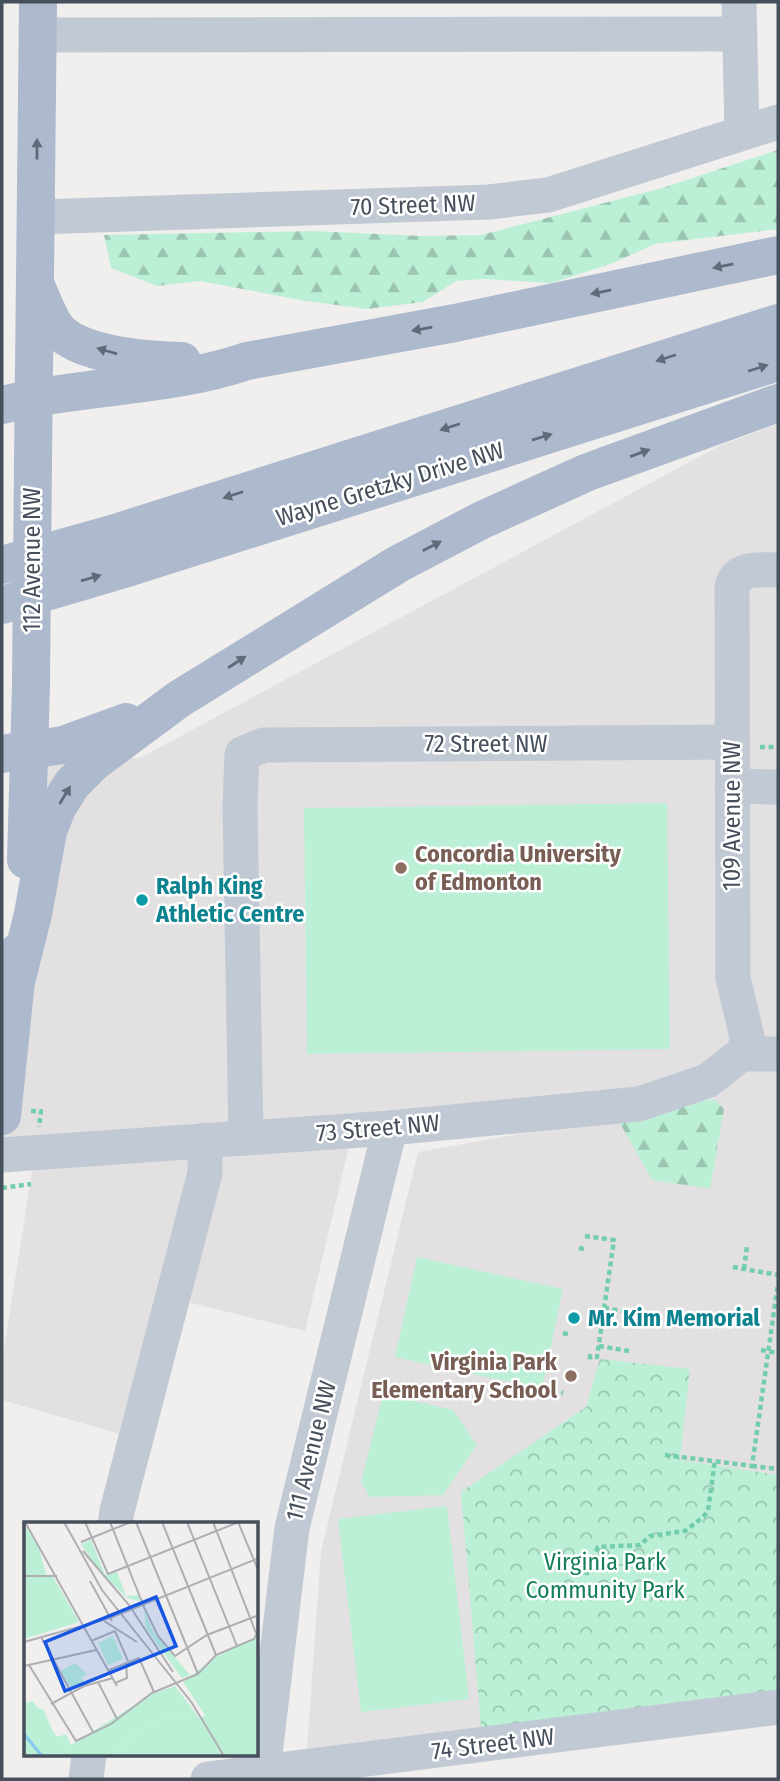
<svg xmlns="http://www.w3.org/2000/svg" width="780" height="1781" viewBox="0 0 780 1781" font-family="'Fira Sans Condensed',sans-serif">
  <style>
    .education { fill: #e2e0e0 }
    .green { fill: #bcf0d6 }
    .forest { fill: url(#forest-firs) }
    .park { fill: url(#park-crowns) }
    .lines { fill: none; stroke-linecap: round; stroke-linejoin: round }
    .path { stroke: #73cead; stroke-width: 4.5; stroke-dasharray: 5 3.5; stroke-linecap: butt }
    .minor { stroke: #c1c9d4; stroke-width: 35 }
    .major { stroke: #adbace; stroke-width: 38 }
    .major-bridge { stroke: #adbace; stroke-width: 38 }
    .oneway { fill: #606a78 }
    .education-dot { fill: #8d6e63; stroke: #fff; stroke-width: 2.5 }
    .culture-dot { fill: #0f9aa8; stroke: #fff; stroke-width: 2.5 }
    .labels { text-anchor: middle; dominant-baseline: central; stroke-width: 5; stroke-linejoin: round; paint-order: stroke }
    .street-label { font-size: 24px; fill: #464f5c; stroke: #fff }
    .education-label { font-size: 24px; font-weight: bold; fill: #785e54; stroke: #fff; text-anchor: start }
    .culture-label { font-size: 24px; font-weight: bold; fill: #0d838f; stroke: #fff; text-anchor: start }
    .park-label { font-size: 24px; fill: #157f57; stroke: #fff }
    .inset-river { fill: none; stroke: #88cbed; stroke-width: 3.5 }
    .inset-road { fill: none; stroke: #adafb4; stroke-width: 2 }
    .view { fill: #1656e3; fill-opacity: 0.15; stroke: #1656e3; stroke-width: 3.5 }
    .inset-edge { fill: none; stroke: #464f5c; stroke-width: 3.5 }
  </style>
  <defs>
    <pattern id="forest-firs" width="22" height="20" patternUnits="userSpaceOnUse" patternTransform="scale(1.75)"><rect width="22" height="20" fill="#bcf0d6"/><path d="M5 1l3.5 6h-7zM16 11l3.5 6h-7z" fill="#9bc5b1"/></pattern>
    <pattern id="park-crowns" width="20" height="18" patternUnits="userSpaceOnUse" patternTransform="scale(1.75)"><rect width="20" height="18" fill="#bcf0d6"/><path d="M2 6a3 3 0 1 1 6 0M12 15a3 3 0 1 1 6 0" fill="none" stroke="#9bc5b1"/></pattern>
  </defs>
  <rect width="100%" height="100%" fill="#f1efee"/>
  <polygon class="education" points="778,424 778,1691 307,1750 321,1551 418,1152 714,1099 707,1081 353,1130 305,1331 163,1296 127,1436 2,1400 2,1361 35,1153 2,1155 2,1116 31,752 140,758 721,445"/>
  <g class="green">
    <polygon points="667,803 670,1049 307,1054 304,808"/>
    <polygon points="417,1257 563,1289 542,1389 395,1357"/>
    <polygon points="383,1394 453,1410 477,1445 443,1495 370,1497 361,1482"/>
    <polygon points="447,1506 469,1699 361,1712 338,1519"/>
  </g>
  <g class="forest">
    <polygon points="778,150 778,229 655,244 613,263 552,283 484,279 456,281 423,302 367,309 306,301 200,281 157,286 111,268 104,235 314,231 421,236 481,235 662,188"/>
    <polygon points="714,1099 724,1109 710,1189 652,1180 616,1116"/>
  </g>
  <polygon class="park" points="600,1359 690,1369 680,1460 778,1475 778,1691 481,1728 461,1492 586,1407"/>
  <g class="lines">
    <g class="path">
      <polyline points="760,747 778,747"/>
      <polyline points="31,1111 41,1111 39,1127"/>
      <polyline points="2,1188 31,1184"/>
      <polyline points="585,1236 614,1240 597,1357 590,1356 590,1361"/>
      <polyline points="579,1248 584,1249"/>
      <polyline points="733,1267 778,1275"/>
      <polyline points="744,1269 747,1246"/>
      <polyline points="604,1308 634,1313"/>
      <polyline points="563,1333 571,1335"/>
      <polyline points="599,1346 629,1351"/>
      <polyline points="761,1350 778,1353"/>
      <polyline points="553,1391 563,1393"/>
      <polyline points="665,1455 752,1466 778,1283"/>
      <polyline points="752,1466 778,1469"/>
      <polyline points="586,1575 598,1547 640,1545 650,1536 685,1531 703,1517 708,1511 715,1460"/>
    </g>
    <g class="minor">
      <polyline points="739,2 742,133"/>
      <polyline points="38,35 740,34"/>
      <polyline points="37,217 489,202 548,195 778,122"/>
      <polyline points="732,786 778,787"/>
      <polyline points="742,1054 778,1054"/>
      <polyline points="246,1138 240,806 242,754 264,745 732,742"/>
      <path d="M2,1155l388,-27 249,-24 68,-23 35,-27 6,-13 -15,-63 -1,-391c5,-21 29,-17 46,-17"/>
      <polyline points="115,1524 117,1511 205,1173 205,1140"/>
      <polyline points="86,1779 89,1755"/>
      <polyline points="208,1779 778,1707"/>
      <polyline points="262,1779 292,1528 390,1128"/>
    </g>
    <g class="major">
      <path d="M37,288c5,11 14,36 23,44 25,24 89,28 122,29"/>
      <path d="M2,405c80,-20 166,-17 245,-44l208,-38 323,-68"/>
      <polyline points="33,461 38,2"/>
      <polyline points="2,565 115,533 778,323"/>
      <polyline points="2,605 127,568 778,362"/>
      <polyline points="2,754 63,745 126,722"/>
      <polyline points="26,860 31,684"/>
      <polyline points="17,978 33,914 48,831 57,808 72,784 94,762 179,699 398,564 482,520 588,472 778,403"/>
      <polyline points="2,1116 19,951"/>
    </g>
    <polyline class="major-bridge" points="31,684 33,461"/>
  </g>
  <defs><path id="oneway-solid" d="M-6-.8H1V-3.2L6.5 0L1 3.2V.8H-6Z" transform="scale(1.75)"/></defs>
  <g class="oneway">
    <use href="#oneway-solid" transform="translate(37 149) rotate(-90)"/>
    <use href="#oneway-solid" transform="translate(723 266) rotate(168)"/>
    <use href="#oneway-solid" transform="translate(601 292) rotate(168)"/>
    <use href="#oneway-solid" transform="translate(422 329) rotate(170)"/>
    <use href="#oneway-solid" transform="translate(107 351) rotate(-164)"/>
    <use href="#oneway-solid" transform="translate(666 358) rotate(162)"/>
    <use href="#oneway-solid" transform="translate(758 368) rotate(-18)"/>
    <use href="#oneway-solid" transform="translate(450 427) rotate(162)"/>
    <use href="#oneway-solid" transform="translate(542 437) rotate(-17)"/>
    <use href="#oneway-solid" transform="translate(640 453) rotate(-20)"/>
    <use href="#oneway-solid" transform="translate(233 495) rotate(162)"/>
    <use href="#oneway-solid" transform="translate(432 546) rotate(-27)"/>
    <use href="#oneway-solid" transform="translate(91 578) rotate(-16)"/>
    <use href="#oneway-solid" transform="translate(237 662) rotate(-33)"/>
    <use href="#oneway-solid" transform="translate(65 795) rotate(-59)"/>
  </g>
  <g class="education-dot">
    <circle cx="401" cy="868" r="7"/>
    <circle cx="571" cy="1376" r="7"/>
  </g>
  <g class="culture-dot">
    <circle cx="142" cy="900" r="7"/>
    <circle cx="574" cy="1318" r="7"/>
  </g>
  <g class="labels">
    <g class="street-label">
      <text transform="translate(413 205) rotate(-2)">70 Street NW</text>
      <text transform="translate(390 484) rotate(-17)">Wayne Gretzky Drive NW</text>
      <text transform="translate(32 560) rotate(-90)">112 Avenue NW</text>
      <text x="486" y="744">72 Street NW</text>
      <text transform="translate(732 816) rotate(-90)">109 Avenue NW</text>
      <text transform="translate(378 1128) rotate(-5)">73 Street NW</text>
      <text transform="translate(311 1451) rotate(-76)">111 Avenue NW</text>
      <text transform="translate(493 1744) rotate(-7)">74 Street NW</text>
    </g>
    <g class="education-label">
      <text x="415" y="854">Concordia University<tspan x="415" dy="28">of Edmonton</tspan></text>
      <text x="557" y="1362" text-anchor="end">Virginia Park<tspan x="557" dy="28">Elementary School</tspan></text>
    </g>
    <g class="culture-label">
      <text x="156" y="886">Ralph King<tspan x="156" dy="28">Athletic Centre</tspan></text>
      <text x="588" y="1318">Mr. Kim Memorial</text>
    </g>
    <g class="park-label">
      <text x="605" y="1562">Virginia Park<tspan x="605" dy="28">Community Park</tspan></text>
    </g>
  </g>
  <g transform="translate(24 1522)">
    <rect width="234" height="234" fill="#f1efee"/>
    <path d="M89,114l10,23 -15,6 -10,-22zM234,114v120h-146l22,-22 25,-14 35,-9 6,8 5,-4 -22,-33 31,-24z" fill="#bcf0d6"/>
    <path d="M120,88l10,23 36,42 -8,3 -17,-23 -19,-27zM228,129l1,9 -15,4h8l4,8 -7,-2 -5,4 -4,-4 -2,7 -11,6 -12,-12 18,-14 7,-1v6l7,-3 -2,-5zM151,164l19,25 -35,9 -25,14 -22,22h-88v-53l9,-2 24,36 9,-3 5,11 81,-51zM164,206l10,1 7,16h-15l-6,-9z" fill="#bcf0d6"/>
    <path d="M0,2l15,24 7,27h-22zM67,18l14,35 12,-3 9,24 13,-1v6l-9,-2 -6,-4 -27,-27 -16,-24zM0,55h29l26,45 -55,17zM51,141l13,12 -6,1 2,8 -12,6 -11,-19zM0,183l19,4 21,47h-40z" fill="#bcf0d6"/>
    <path class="inset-river" d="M0,212l18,22"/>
    <path class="inset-road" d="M1,0l92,164M40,0l38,68 90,113 32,53M61,0l23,52 131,-52M86,0l32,80M112,0l62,152M138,0l54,133M163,0l50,124M189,0l43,111M214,0l21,50M57,20l50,-20M59,29l46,54 44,67M0,54h33M66,59l22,40M119,83l15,31 17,20 32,-21 52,-20M80,99l33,21M17,115l52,95M67,119l24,-10 13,30M0,120l86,-24 149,-60M5,143l47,76 35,-17 41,-31 46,-19 18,-19 38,-16 5,-10M0,144l72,-16M85,148l30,-12 15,34M74,160l19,37M91,161l12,-5 -1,-15M27,182l33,-18 29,-8"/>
    <path class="view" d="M132,75l20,49 -111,45 -20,-49z"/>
    <rect width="234" height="234" class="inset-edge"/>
  </g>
  <rect width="780" height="1781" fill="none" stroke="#464f5c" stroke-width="7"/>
</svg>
